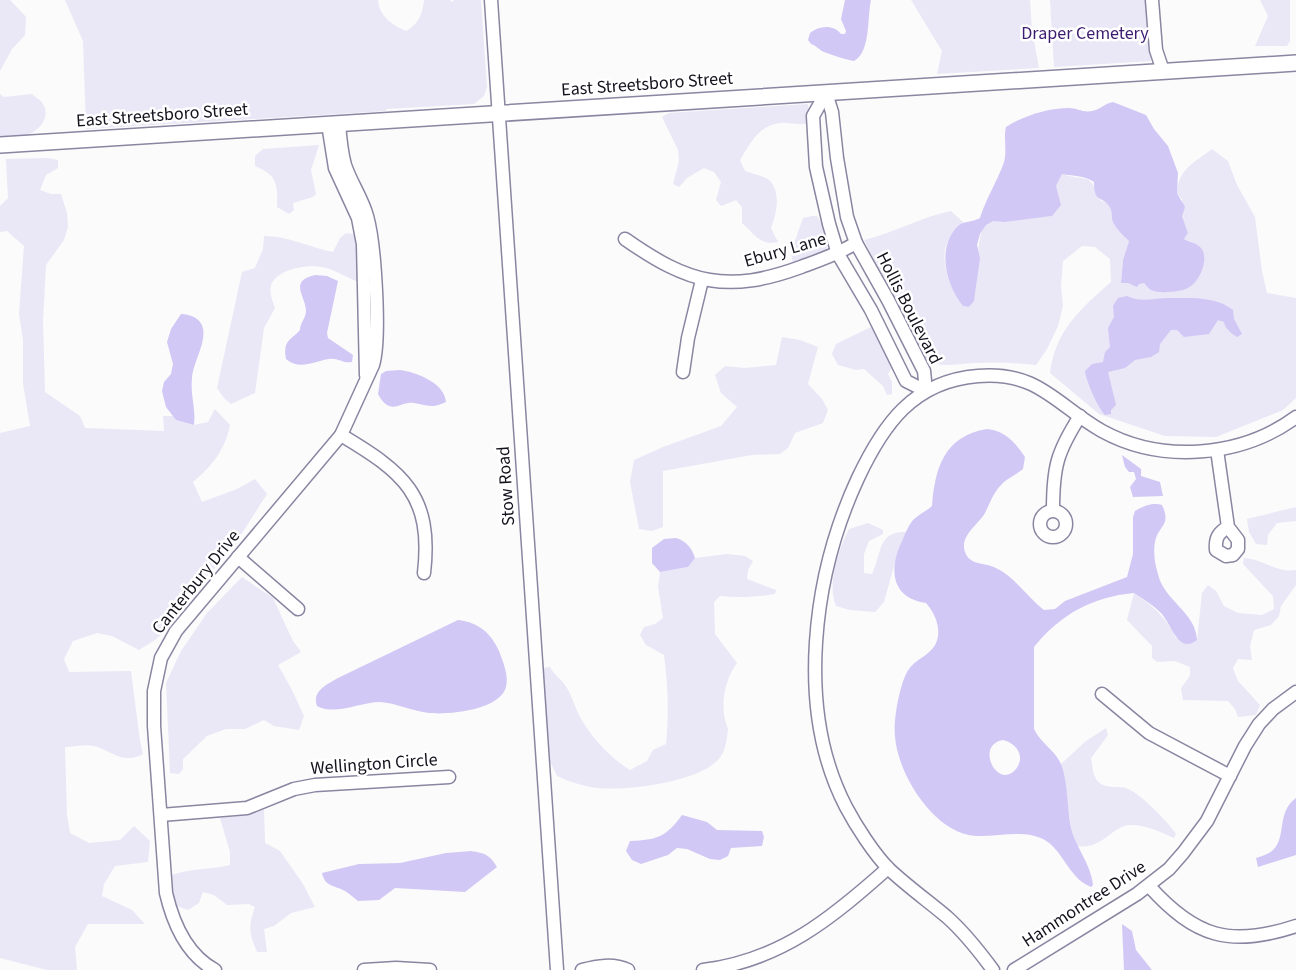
<svg xmlns="http://www.w3.org/2000/svg" width="1296" height="970" viewBox="0 0 1296 970" font-family="'Source Sans 3',sans-serif">
  <style>
    .green { fill: #eae7f6 }
    .water { fill: #d2c8f5; fill-rule: evenodd }
    .lines { fill: none; stroke-linecap: round; stroke-linejoin: round }
    .minor-casing { stroke: #8b85a2; stroke-width: 15 }
    .major-casing { stroke: #8b85a2; stroke-width: 18 }
    .minor { stroke: #fff; stroke-width: 12 }
    .major { stroke: #fff; stroke-width: 15 }
    .labels { text-anchor: middle; dominant-baseline: central; stroke-width: 5; stroke-linejoin: round; paint-order: stroke }
    .park-label { font-size: 18px; fill: #3c1c70; stroke: #fff }
    .street-label { font-size: 18px; fill: #15121d; stroke: #fff }
  </style>
  <rect width="100%" height="100%" fill="#fbfbfb"/>
  <g class="green">
    <polygon points="0,0 10,0 26,17 25,35 12,49 0,71"/>
    <path d="M65,0h313c1,16 14,25 28,31 12,-6 17,-18 18,-31h26l2,2 2,-2h27l6,87 -3,9 -10,8 -88,5v2l-300,18 -3,-88z"/>
    <polygon points="911,0 1030,0 1032,30 1039,68 937,74 942,51"/>
    <polygon points="1050,0 1147,0 1151,61 1054,67"/>
    <polygon points="1260,0 1290,0 1290,41 1287,46 1255,46 1268,16"/>
    <path d="M0,94l4,3 28,-3c3,3 9,6 11,10 10,16 -10,32 -24,34 -6,1 -13,0 -19,0z"/>
    <path d="M808,104l1,19c-10,3 -19,-1 -29,0 -21,2 -30,21 -40,37l5,11c7,3 19,5 24,9 13,12 7,35 2,48l7,14c-19,4 -24,-9 -36,-19v-16l-6,-7 -15,6 -5,-6 5,-18 -7,-10 -10,-4 -17,10 -8,9 -6,-3 6,-23 -1,-11 -16,-33 7,-4z"/>
    <path d="M319,145l-8,25 5,24 -3,3 -20,6 1,7 -5,4 -12,-7c1,-23 0,-32 -22,-41v-10l8,-7z"/>
    <path d="M1212,149l16,12 9,24 18,32 7,54 5,22 29,5v100l-13,12 -67,27 -51,-1 -66,-22 -49,-41c5,-42 31,-65 61,-91l-1,-23 -15,-12 -13,-1 -19,15 -2,25 2,20 -5,20 -11,23 -11,16c-20,-2 -38,-3 -57,-2 -20,0 -32,5 -51,-1l-5,-8 -59,-114c30,-7 57,-23 87,-29l13,12c-6,3 -7,4 -10,10 -2,3 -4,5 -6,8 -10,19 3,49 15,65l6,1c16,-18 0,-79 23,-86 4,-1 9,1 14,1 15,-3 31,-4 46,-6l4,-30 6,-12c29,9 25,-4 39,27l5,1 6,10 1,10 16,19 -6,19 -2,20 7,3h16l17,9 25,-3c10,-5 18,-19 18,-30l-12,-17 -8,-3 4,-6 -6,-17v-17l-5,-6c1,-24 17,-30 35,-44z"/>
    <path d="M48,158l10,2v8l-12,7 -6,15 11,4h10l6,19 1,14 -4,13 -18,25 -3,55 2,72 35,24 5,12 79,3 -1,-15h11l2,4 18,5 14,-3 7,-13 15,16c-5,25 -18,41 -37,57l9,20 35,-13 18,-10 12,15 -35,55 -34,37 -33,45 -10,9 -16,10 -27,-14 -15,-3 -24,8 -9,18 5,13 62,-1 9,70 3,13c-21,11 -30,-3 -49,-8 -9,-2 -21,1 -29,1l2,68 3,18 19,10 31,-3 14,-14 16,15 -2,21 -33,4 -11,18 -2,12 30,14 13,14h-57l-13,23 2,23h-30l-47,-12v-525l30,-7 -7,-43v-43l-4,-26 5,-68 -17,-15 -7,1v-26l8,-8 -2,-39z"/>
    <path d="M812,216h5c7,12 14,21 9,34l-33,14 -2,-12 12,-34z"/>
    <path d="M346,233l11,2 3,47c-12,-3 -22,-11 -34,-14 -16,-5 -48,0 -55,17 -2,8 2,17 4,23l-11,20 -9,65 -24,11 -7,-6 -7,-10 25,-116 13,-4 8,-19 1,-13c24,0 45,11 69,16l7,-14z"/>
    <polygon points="873,326 893,366 888,374 892,382 892,394 887,395 883,386 864,369 856,370 838,365 832,354 836,344"/>
    <polygon points="782,337 800,340 818,347 808,384 822,399 828,410 823,423 795,433 788,448 780,454 752,455 663,471 663,527 652,531 639,529 630,482 634,460 663,447 721,426 737,407 721,393 715,375 725,366 744,368 776,365"/>
    <polygon points="1296,507 1296,521 1277,523 1268,535 1267,545 1256,544 1249,532 1247,519"/>
    <path d="M868,523l15,7v4l-14,7 -5,13v19l8,1c10,-20 5,-43 34,-42l-7,16 -15,54 -9,10 -25,-2 -14,-4c-9,-23 2,-55 13,-77z"/>
    <path d="M727,554l18,2 8,5 -5,9 -1,9 29,11 -1,4c-19,3 -36,4 -55,2l-6,6 1,32 22,29c-13,17 -18,46 -9,66 -1,8 -2,20 -7,27 -16,26 -95,35 -124,32 -14,-2 -27,-6 -40,-12l-9,-19 -5,-89 7,-1c4,8 10,11 15,18 6,8 9,20 14,30 11,21 30,42 51,55l17,-9 6,-11 13,-6c3,-30 2,-59 -2,-89l-18,-10 -6,-10 4,-8 11,-3 8,-6 -5,-31 2,-15 28,-5 7,-9z"/>
    <path d="M1244,558c19,1 32,15 52,12v15l-15,21 -2,10 -8,9 -17,5 -4,16 2,14 -14,-1 -5,9 5,13 22,24 -4,10 -18,2 -3,-8 -7,-8 -45,-1 -2,-12 9,-12v-9l-15,-6 -18,1 -5,-4v-12l-25,-26 7,-27c19,13 32,24 42,45l21,2 5,-47 6,-8 8,6 8,15 14,7 24,2 12,-6 -1,-13 -30,-32z"/>
    <polygon points="242,577 273,598 293,641 301,652 278,665 292,690 304,716 299,730 274,726 264,720 245,729 226,729 207,736 183,759 183,769 179,774 170,773 166,683 181,651 207,613"/>
    <path d="M1106,728l2,7 -17,23c2,9 1,20 10,26 8,5 19,1 27,5 13,5 40,33 48,45l-2,4c-13,-6 -29,-14 -45,-13 -18,2 -27,25 -52,21l-6,-18 -10,-64 25,-23z"/>
    <path d="M264,809l1,34 15,8 23,33 12,23 -24,6 -17,13 -10,3 3,23h-10c-8,-19 -9,-25 -2,-45l-6,-3 -22,1 -13,-10 -11,-3 -4,11 -11,7 -11,-4 -5,-16v-15c19,-7 38,-5 58,-10v-13l-10,-34 30,-3z"/>
  </g>
  <g class="water">
    <path d="M845,0h26c-4,17 0,52 -17,61 -11,-2 -19,-5 -30,-9 -5,-2 -7,-6 -13,-8l-3,-4 2,-7c9,-7 23,-9 31,1h4l1,-3 -5,-12z"/>
    <path d="M1113,102l33,13 8,14 14,17 10,27 -1,20 8,14 -3,9 6,17 -4,6c5,3 13,4 17,9 9,11 -2,35 -13,40 -8,4 -29,6 -37,2 -1,0 -6,-6 -7,-7l-5,1 -2,3 -9,-4h-7l2,-23 6,-19c-5,-5 -13,-12 -16,-19 -2,-4 0,-9 -3,-14 -7,-14 -16,-3 -16,-26 -8,-6 -21,-6 -32,-8l-6,12 5,19 -9,11 -47,6 -12,-1 -7,4 -6,9 -3,11 3,13 -5,36 -1,7 -5,6 -6,-1c-17,-21 -27,-58 -5,-80 5,-5 16,-4 22,-8 4,-15 17,-37 23,-53 5,-12 0,-27 3,-38 17,-11 42,-19 63,-19 8,0 14,5 23,3 8,-1 13,-8 21,-9z"/>
    <path d="M315,275l12,1 11,5 -11,52 1,5 25,17 -1,7c-8,2 -15,-5 -23,-3 -15,2 -29,12 -43,0 -3,-19 4,-18 14,-29 0,-7 6,-12 6,-19 0,-15 -18,-30 9,-36z"/>
    <path d="M1127,296c14,7 28,2 42,2 21,0 47,-2 64,12l1,9 8,15 -5,3c-5,-3 -12,-8 -13,-15l-6,-2 -9,14 -25,3 -7,-7h-6l-11,14 -1,8 -8,5 -16,3 -10,8 -17,4 8,33 -5,5v4l-6,1c-7,-7 -19,-34 -20,-44l7,-7 11,-2 2,-10 5,-5 -2,-19 6,-11 -1,-11 5,-8z"/>
    <path d="M181,314c5,0 8,1 13,3 22,12 -1,42 -2,61 -2,16 4,31 2,47l-18,-5 -10,-13 -4,-16 2,-9 7,-8 2,-10 -6,-22 4,-13z"/>
    <path d="M400,370c16,2 45,13 46,32 -13,7 -19,3 -32,1 -14,-3 -23,15 -36,-9l3,-20 5,-3z"/>
    <path d="M987,429c18,2 28,13 38,28l-2,12c-6,5 -13,8 -19,13 -10,9 -13,19 -19,31 -6,11 -26,23 -20,39 5,14 20,10 31,16 19,9 32,30 48,42l11,-1 10,-8 62,-24 6,-23v-37l2,-6c8,-5 18,-9 27,-6 10,21 -4,20 -7,37 -2,10 0,23 3,32 6,27 38,38 39,66 -19,15 -26,-17 -36,-27 -8,-8 -18,-14 -27,-20 -42,4 -73,21 -100,54v82c6,13 20,21 26,33 8,16 7,47 11,66 5,20 20,36 22,57l-2,2c-23,-9 -27,-37 -48,-48 -20,-10 -45,-2 -67,-3 -42,-2 -79,-63 -81,-100 -2,-15 5,-55 14,-67 6,-9 17,-12 24,-21 11,-14 3,-34 -7,-45 -36,-5 -37,-35 -24,-62 3,-7 6,-15 11,-21 6,-6 14,-9 19,-14 3,-38 12,-70 55,-77zM1003,740c13,3 23,16 13,29 -18,22 -42,-24 -13,-29z"/>
    <polygon points="1122,455 1141,469 1141,476 1160,482 1163,496 1133,497 1130,487 1136,479 1134,472 1129,472 1125,467"/>
    <path d="M676,538c10,3 16,10 19,20l-7,9 -28,5 -8,-9v-15l12,-9z"/>
    <path d="M458,620c20,2 33,13 41,31 4,11 10,24 7,36 -6,23 -57,28 -77,26 -17,-2 -33,-10 -49,-11 -20,0 -45,14 -63,4 -5,-15 9,-21 21,-28z"/>
    <path d="M1296,798v57l-38,12 -2,-9c5,-2 13,-4 17,-8 14,-13 3,-38 23,-52z"/>
    <path d="M682,815l25,7 10,8 45,1 2,6 -2,9 -31,2 -3,8 -8,4 -10,-1 -23,-10 -10,-1 -9,7 -27,9 -9,-4 -6,-9 4,-10c27,-1 36,-4 52,-26z"/>
    <path d="M471,851c14,2 19,4 26,16l-32,25 -70,-4 -16,12 -21,1c-4,-3 -8,-7 -13,-10 -11,-6 -20,-4 -23,-18l37,-9 41,-1 46,-10z"/>
    <polygon points="1122,924 1132,931 1136,950 1152,970 1124,970"/>
  </g>
  <g class="lines">
    <g class="minor-casing">
      <g id="minor">
        <polyline points="491,0 557,970"/>
        <polyline points="1152,0 1156,50 1163,71"/>
        <polyline points="826,93 813,116 816,167 829,224 838,254 871,310 906,381 926,391"/>
        <polyline points="826,93 832,112 837,158 847,217 856,243 888,300 924,371 926,391"/>
        <polyline points="328,124 335,168 358,218 363,244 366,375"/>
        <path d="M625,239c64,45 102,55 176,28 19,-7 37,-13 55,-24"/>
        <polyline points="683,372 688,338 702,280"/>
        <path d="M341,435c62,37 92,60 83,138"/>
        <path d="M1217,450l11,77c-10,6 -13,11 -12,23l10,6 7,-1 5,-6v-9l-10,-13"/>
        <path d="M1053,510c0,-43 4,-58 27,-94"/>
        <circle cx="1053" cy="524" r="13"/>
        <polyline points="238,557 298,609"/>
        <polyline points="1102,694 1149,733 1230,776"/>
        <polyline points="161,815 247,808 294,789 315,785 449,777"/>
        <path d="M1149,886c46,51 81,62 147,40"/>
        <path d="M215,970c-28,-15 -42,-47 -49,-77l-12,-167v-35l7,-33 15,-27 165,-196 32,-70c8,-27 2,-121 -6,-149 -5,-18 -16,-33 -22,-51 -4,-14 -5,-28 -6,-42"/>
        <polyline points="364,970 396,968 430,970"/>
        <path d="M582,970c15,-4 31,-7 46,0"/>
        <path d="M703,970c77,-9 129,-52 185,-102"/>
        <path d="M993,970c-14,-19 -28,-37 -46,-53 -19,-16 -40,-31 -58,-48 -15,-15 -33,-43 -43,-62 -51,-98 -33,-232 12,-329 25,-53 55,-97 120,-102 61,-5 78,29 124,55 60,33 140,26 194,-14"/>
        <polyline points="1014,970 1137,894 1169,869 1183,853 1207,821 1245,746 1259,724 1273,709 1296,692"/>
      </g>
    </g>
    <g class="major-casing">
      <polyline id="major" points="0,145 1296,63"/>
    </g>
    <use href="#minor" class="minor"/>
    <use href="#major" class="major"/>
  </g>
  <g class="labels">
    <g class="park-label">
      <text x="1085" y="33">Draper Cemetery</text>
    </g>
    <g class="street-label">
      <text transform="translate(647 84) rotate(-4)">East Streetsboro Street</text>
      <text transform="translate(162 115) rotate(-4)">East Streetsboro Street</text>
      <text transform="translate(785 250) rotate(-16)">Ebury Lane</text>
      <text transform="translate(909 308) rotate(63)">Hollis Boulevard</text>
      <text transform="translate(506 486) rotate(-94)">Stow Road</text>
      <text transform="translate(196 582) rotate(-51)">Canterbury Drive</text>
      <text transform="translate(374 764) rotate(-4)">Wellington Circle</text>
      <text transform="translate(1084 904) rotate(-33)">Hammontree Drive</text>
    </g>
  </g>
</svg>
